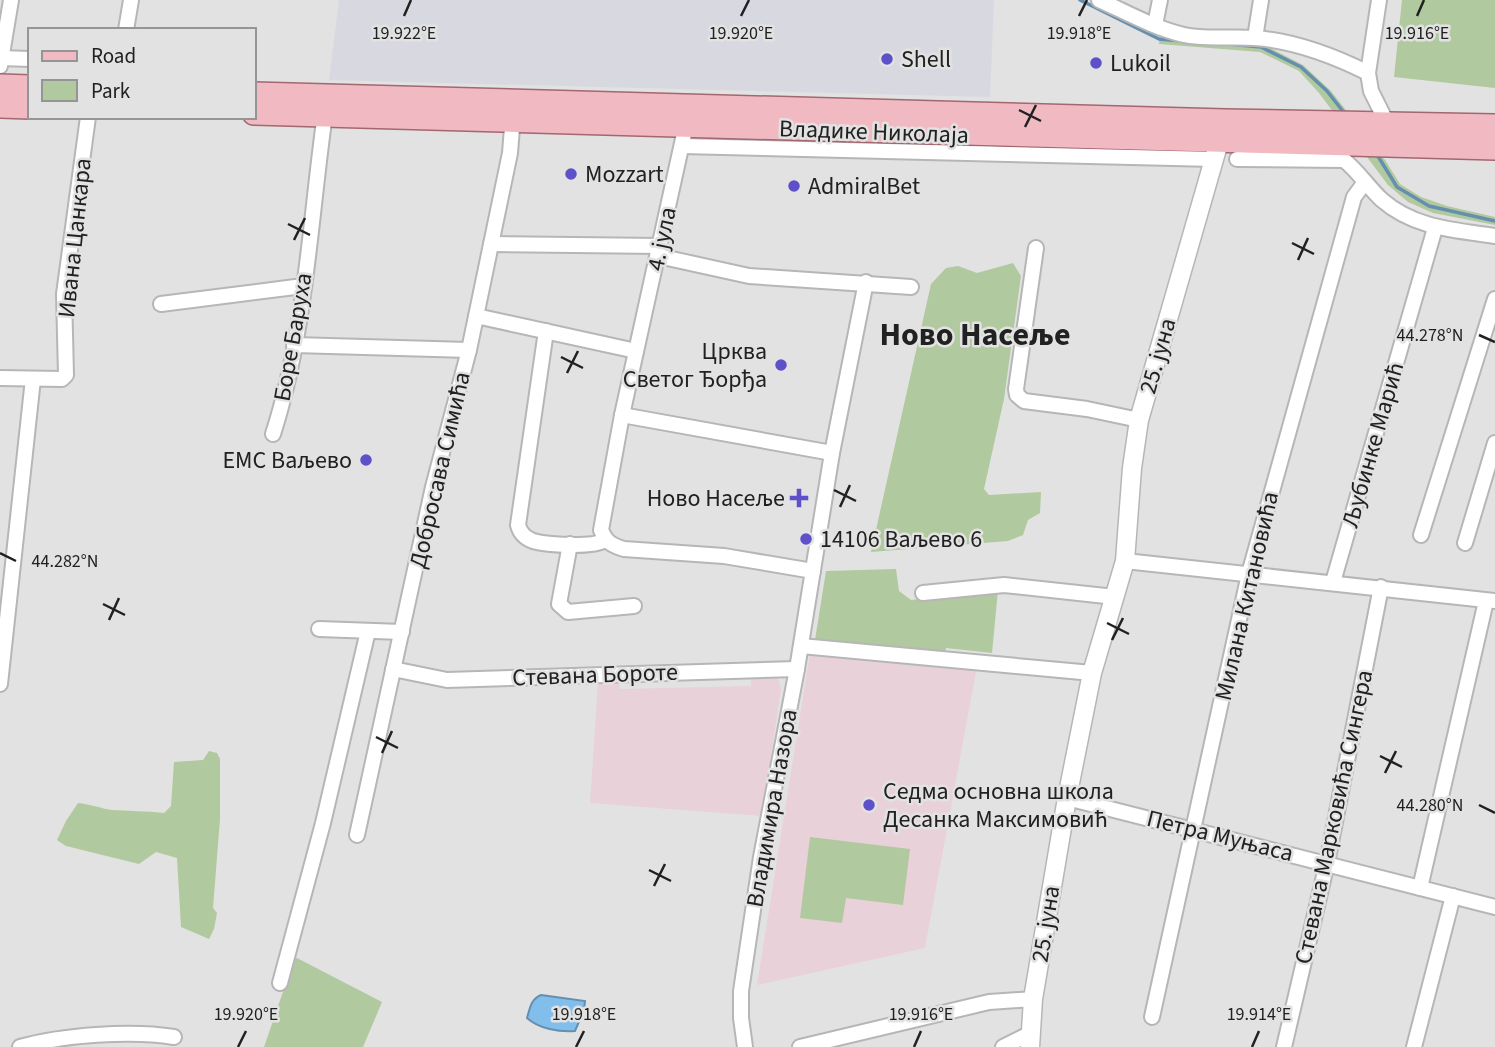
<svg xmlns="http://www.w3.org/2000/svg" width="1495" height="1047" viewBox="0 0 1495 1047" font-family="'Source Sans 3',sans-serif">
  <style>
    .built { fill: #d8d8e1 }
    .education { fill: #e9d1da }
    .green { fill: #b1c99e }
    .water { fill: #82beec; stroke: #658faf; stroke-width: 2 }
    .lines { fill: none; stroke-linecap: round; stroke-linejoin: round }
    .stream { stroke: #658faf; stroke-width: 3.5 }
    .minor-casing { stroke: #b6b6b7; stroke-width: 18 }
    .tertiary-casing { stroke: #b6b6b7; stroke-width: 21 }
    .primary-casing { stroke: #a2676f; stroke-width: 26 }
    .minor { stroke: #fff; stroke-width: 14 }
    .tertiary { stroke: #fff; stroke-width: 18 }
    .primary { stroke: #f1bac2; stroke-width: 23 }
    .ticks { fill: none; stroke: #212121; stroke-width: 2.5 }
    .poi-dot { fill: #5d50c8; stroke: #e2e2e3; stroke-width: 2.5 }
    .labels { text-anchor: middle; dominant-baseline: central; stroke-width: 5; stroke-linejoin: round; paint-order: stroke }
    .poi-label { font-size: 24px; fill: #212121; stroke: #e2e2e3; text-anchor: start }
    .street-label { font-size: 24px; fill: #212121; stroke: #e2e2e3 }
    .district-label { font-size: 32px; font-weight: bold; fill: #212121; stroke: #e2e2e3 }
    .ticks-label { font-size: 18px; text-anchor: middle; fill: #212121; stroke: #e2e2e3; stroke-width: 5; stroke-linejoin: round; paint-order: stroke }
  </style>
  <rect width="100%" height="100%" fill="#e2e2e3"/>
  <polygon class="built" points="339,0 994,0 990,97 329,80"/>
  <g class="education">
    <polygon points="811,647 978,661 925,948 757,985"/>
    <polygon points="773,676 778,679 781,689 762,816 590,803 598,682 619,680 620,689 751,686 751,677"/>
  </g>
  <g class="green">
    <polygon points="1402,0 1495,0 1495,88 1394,77"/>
    <polygon points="1160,35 1262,44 1303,65 1331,91 1385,160 1400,184 1421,197 1447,206 1495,217 1495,225 1433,213 1408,202 1388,185 1319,93 1299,71 1260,52 1159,44"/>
    <polygon points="1013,263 1021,276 1004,399 984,489 989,495 1041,492 1040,513 1028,520 1023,535 1008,541 871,552 931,284 946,268 958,266 977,273"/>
    <polygon points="896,569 899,591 911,600 998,590 992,653 946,648 945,653 815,640 826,571"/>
    <path d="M209,751l8,2 3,6v60l-7,89 4,5 -3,16 -5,10 -28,-12 -4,-69 -21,-6 -17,12 -73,-18 -9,-6 9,-19 12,-18c12,1 25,6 34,7 17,1 34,1 52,3l7,-7 3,-44 29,-2z"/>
    <polygon points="810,837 910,849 903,905 846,898 842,923 800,918"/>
    <polygon points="295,957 382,1002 363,1047 264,1047"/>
  </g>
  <path class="water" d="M541,995l44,6 -1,9 -9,21c-16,1 -36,-2 -48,-13 3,-10 4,-19 14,-23z"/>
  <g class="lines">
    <g class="stream">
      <polyline points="1080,0 1159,39 1182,41"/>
      <polyline points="1228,44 1261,47 1301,67 1327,91 1345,114"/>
      <polyline points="1376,153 1397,187 1429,206 1495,221"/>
    </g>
    <g class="minor-casing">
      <g id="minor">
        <path d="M1099,0c27,12 55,28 85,35 23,5 47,1 71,3 40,3 77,17 113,35"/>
        <polyline points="1379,0 1368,73 1371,91 1390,129"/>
        <polyline points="1155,25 1160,0"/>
        <polyline points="126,30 131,0"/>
        <polyline points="1255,38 1261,0"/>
        <polyline points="1,58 30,59"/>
        <polyline points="0,66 11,0"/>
        <path d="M686,125l-64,290 -21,115c5,12 10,15 23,19l100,7 89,15"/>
        <polyline points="682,146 1214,159"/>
        <path d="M1237,159l107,1c14,11 24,27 38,40 32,28 72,30 113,36"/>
        <polyline points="491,244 660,246"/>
        <polyline points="1036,248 1016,389 1017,395 1024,401 1087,409 1139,420"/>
        <polyline points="658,256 749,276 911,287"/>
        <polyline points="161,304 303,286"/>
        <polyline points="476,316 636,351"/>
        <path d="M546,331l-28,194c2,8 7,13 15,16 14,4 60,7 72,-1"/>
        <polyline points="294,345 469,350"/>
        <polyline points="0,378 62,379 66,375 64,294 88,117"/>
        <polyline points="622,415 832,453"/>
        <path d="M273,434c33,-103 37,-214 52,-320"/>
        <polyline points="1421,535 1495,299"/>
        <polyline points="1465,543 1495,443"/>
        <polyline points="570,544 559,604 568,612 634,606"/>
        <polyline points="1125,561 1495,601"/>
        <polyline points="1333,582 1435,228"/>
        <polyline points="923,593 1004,585 1115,597"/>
        <polyline points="319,629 402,632"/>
        <polyline points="801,646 1092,673"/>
        <polyline points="393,669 447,680 797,669"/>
        <polyline points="0,684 33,379"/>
        <polyline points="1067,798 1495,907"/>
        <polyline points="357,835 433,487 469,350 510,153 513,115"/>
        <polyline points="1420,888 1486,601"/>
        <polyline points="280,983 323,823 368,631"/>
        <polyline points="1152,1017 1249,574 1354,197 1365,182"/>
        <path d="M20,1047c42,-12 111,-17 154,-10"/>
        <polyline points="745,1047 741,1018 741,991 761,857 797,669 832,453 866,282"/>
        <polyline points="800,1047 989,1002 1033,999"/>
        <polyline points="1003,1047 1029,1034"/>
        <polyline points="1284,1047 1327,863 1381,587"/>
        <polyline points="1414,1047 1453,896"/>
      </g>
    </g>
    <g class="tertiary-casing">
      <polyline id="tertiary" points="1030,1047 1033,999 1067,798 1092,673 1125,561 1132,468 1139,420 1223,128"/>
    </g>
    <g class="primary-casing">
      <g id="primary">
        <polyline points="0,86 30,87"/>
        <polyline points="254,94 1225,121 1495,126"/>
        <polyline points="0,106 30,107"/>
        <polyline points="254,113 1495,148"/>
      </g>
    </g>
    <use href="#minor" class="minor"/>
    <use href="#tertiary" class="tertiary"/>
    <use href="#primary" class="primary"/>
  </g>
  <path class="ticks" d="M404,16l7,-16M741,16l8,-16M1079,16l8,-16M1417,16l7,-16M1019,110l22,11M1025,127l11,-22M288,224l22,11M294,240l11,-22M1292,243l22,11M1298,260l10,-22M1479,335l16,7M561,357l22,11M567,373l11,-22M834,490l22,11M840,507l10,-22M0,553l16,8M103,604l22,11M109,620l10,-22M1107,623l22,11M1112,640l11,-22M376,737l22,11M382,753l10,-22M1380,756l22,11M1385,773l11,-22M1479,805l16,8M649,870l22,11M654,886l11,-22M238,1047l8,-16M576,1047l8,-16M914,1047l7,-16M1252,1047l7,-16"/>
  <g class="poi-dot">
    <circle cx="887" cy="59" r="7"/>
    <circle cx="1096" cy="63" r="7"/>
    <circle cx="571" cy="174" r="7"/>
    <circle cx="794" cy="186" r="7"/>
    <circle cx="781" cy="365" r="7"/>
    <circle cx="366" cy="460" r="7"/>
    <path d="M795.5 487.5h7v7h7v7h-7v7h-7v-7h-7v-7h7z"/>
    <circle cx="806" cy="539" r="7"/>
    <circle cx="869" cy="805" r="7"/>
  </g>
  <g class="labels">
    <g class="poi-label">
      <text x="901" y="59">Shell</text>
      <text x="1110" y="63">Lukoil</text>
      <text x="585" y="174">Mozzart</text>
      <text x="808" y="186">AdmiralBet</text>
      <text x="767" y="351" text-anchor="end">Црква<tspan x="767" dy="28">Светог Ђорђа</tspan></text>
      <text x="352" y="460" text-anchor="end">ЕМС Ваљево</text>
      <text x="785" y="498" text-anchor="end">Ново Насеље</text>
      <text x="820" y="539">14106 Ваљево 6</text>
      <text x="883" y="791">Седма основна школа<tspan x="883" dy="28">Десанка Максимовић</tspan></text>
    </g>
    <g class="street-label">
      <text transform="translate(874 132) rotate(2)">Владике Николаја</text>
      <text transform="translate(75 238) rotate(-84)">Ивана Цанкара</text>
      <text transform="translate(662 239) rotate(-78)">4. јула</text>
      <text transform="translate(293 337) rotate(-80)">Боре Баруха</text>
      <text transform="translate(1158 356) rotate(-74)">25. јуна</text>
      <text transform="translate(1373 445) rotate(-74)">Љубинке Марић</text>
      <text transform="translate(440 470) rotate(-77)">Добросава Симића</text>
      <text transform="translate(1247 596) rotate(-77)">Милана Китановића</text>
      <text transform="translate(595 675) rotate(-2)">Стевана Бороте</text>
      <text transform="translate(772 808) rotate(-80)">Владимира Назора</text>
      <text transform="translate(1334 817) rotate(-78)">Стевана Марковића Сингера</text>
      <text transform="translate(1220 836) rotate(14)">Петра Муњаса</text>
      <text transform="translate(1046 924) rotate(-81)">25. јуна</text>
    </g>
    <g class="district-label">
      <text x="975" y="335">Ново Насеље</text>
    </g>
  </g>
  <g class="ticks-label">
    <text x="404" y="39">19.922°E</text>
    <text x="741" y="39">19.920°E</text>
    <text x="1079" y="39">19.918°E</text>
    <text x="1417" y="39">19.916°E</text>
    <text x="1430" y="341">44.278°N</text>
    <text x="65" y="567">44.282°N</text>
    <text x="1430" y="811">44.280°N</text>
    <text x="246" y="1020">19.920°E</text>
    <text x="584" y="1020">19.918°E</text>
    <text x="921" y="1020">19.916°E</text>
    <text x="1259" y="1020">19.914°E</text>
  </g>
  <rect x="28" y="28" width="228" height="91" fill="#e2e2e3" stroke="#959595" stroke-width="2"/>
  <rect x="42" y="51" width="35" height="10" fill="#f1bac2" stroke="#959595" stroke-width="2"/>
  <text x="91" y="63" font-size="21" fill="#212121">Road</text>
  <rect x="42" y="80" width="35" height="21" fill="#b1c99e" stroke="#959595" stroke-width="2"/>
  <text x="91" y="98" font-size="21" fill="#212121">Park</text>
</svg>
